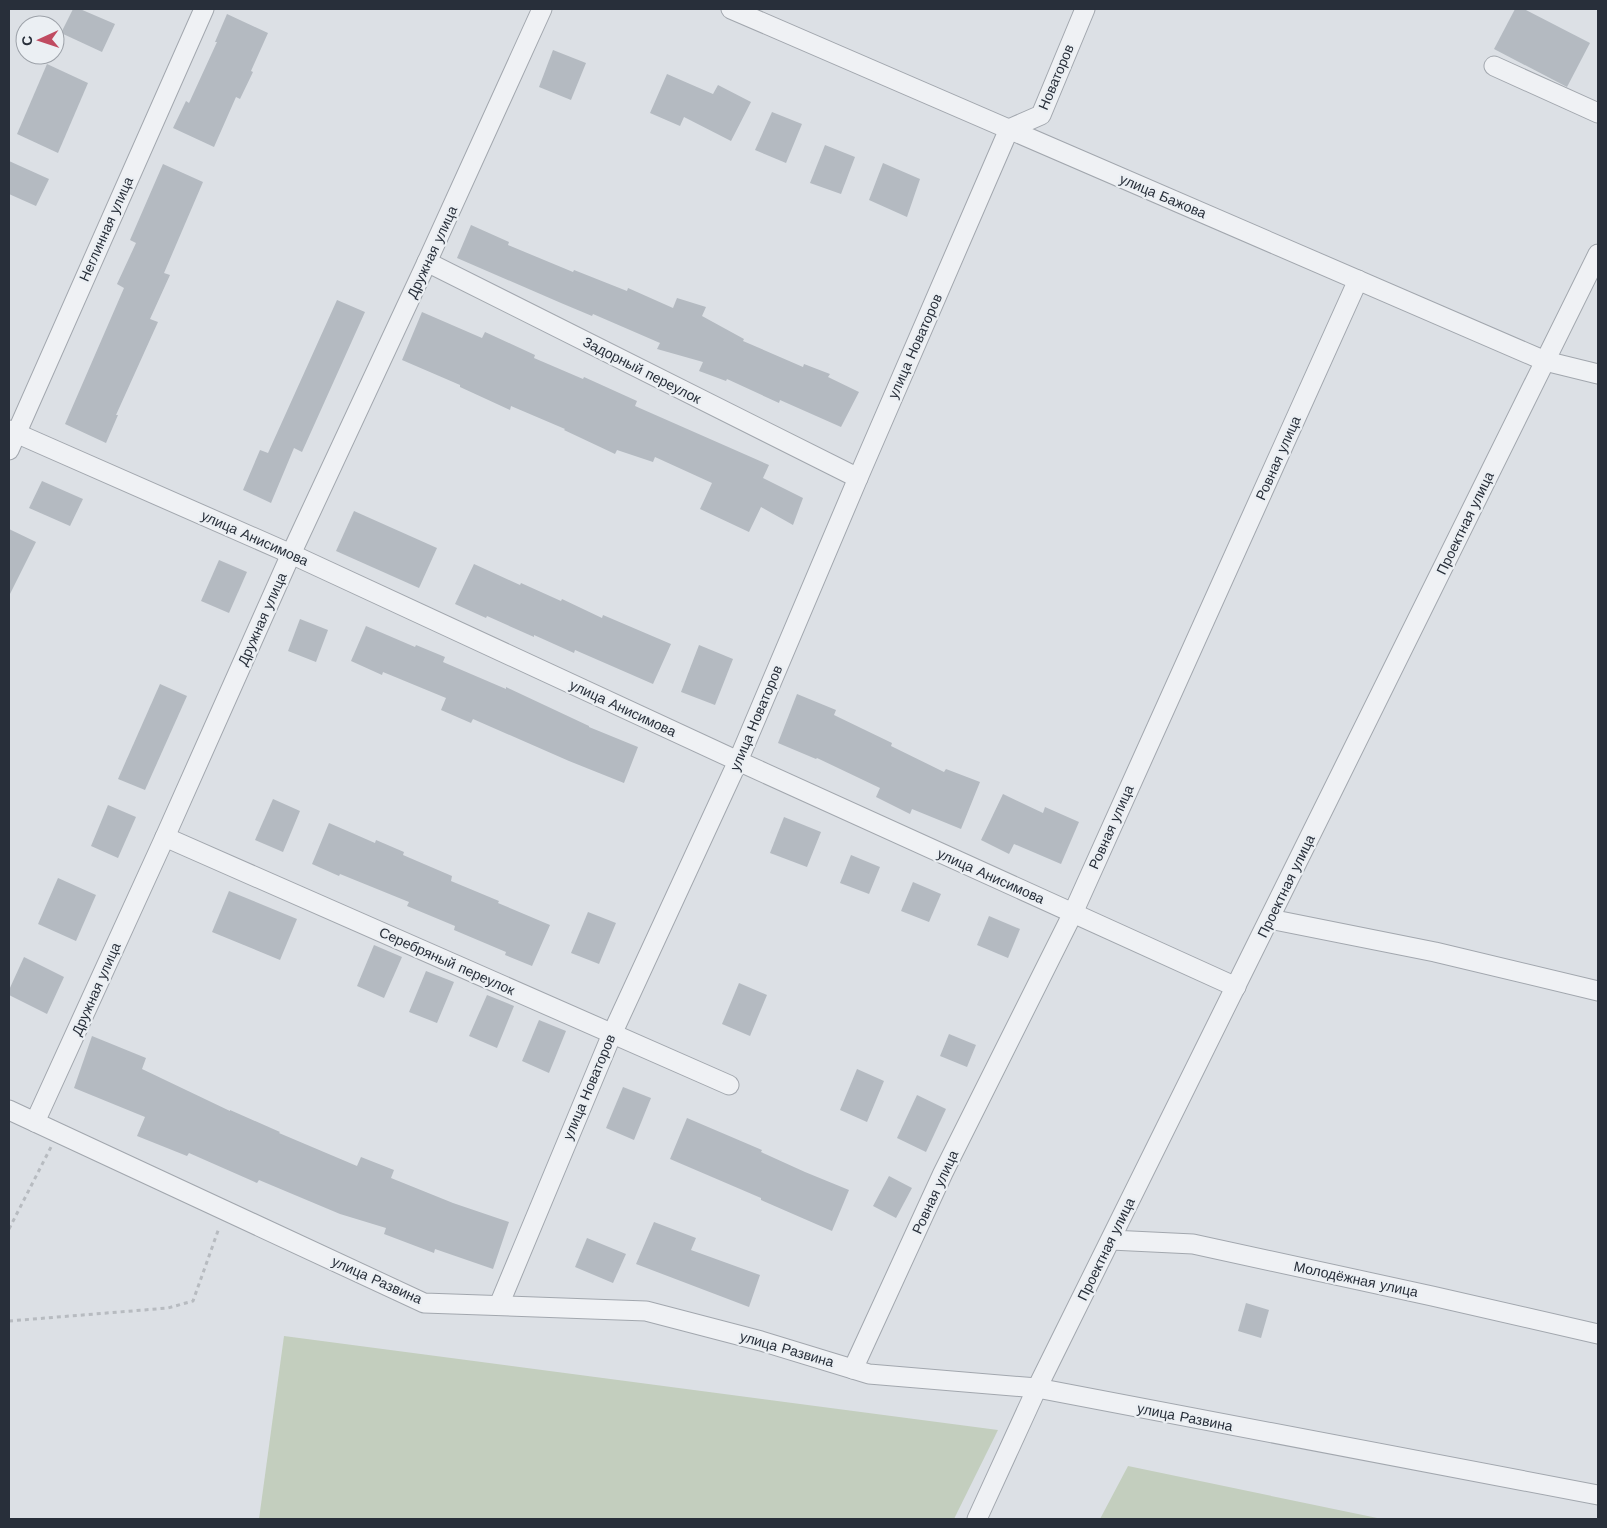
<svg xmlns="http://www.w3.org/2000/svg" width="1607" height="1528" viewBox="0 0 1607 1528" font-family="'Work Sans',sans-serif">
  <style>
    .green { fill: #c3cebe }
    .building { fill: #b4bac1 }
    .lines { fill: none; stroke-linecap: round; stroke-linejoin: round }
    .minor-casing { stroke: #a2a7ae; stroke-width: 21 }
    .path { stroke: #b7bbc0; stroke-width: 3; stroke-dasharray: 4 4; stroke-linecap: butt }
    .minor { stroke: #eff1f4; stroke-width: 19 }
    .labels { text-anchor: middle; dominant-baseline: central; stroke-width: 4.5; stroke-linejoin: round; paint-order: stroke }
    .street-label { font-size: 14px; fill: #282f3a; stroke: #ebeff3 }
  </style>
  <rect width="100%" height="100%" fill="#dce0e5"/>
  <g class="green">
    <polygon points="284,1336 998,1430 954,1519 259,1519"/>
    <polygon points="1128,1466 1382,1519 1100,1519"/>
  </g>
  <g class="building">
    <polygon points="73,9 80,9 115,24 102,52 61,33"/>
    <polygon points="1515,9 1524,9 1590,43 1567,87 1494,49"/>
    <polygon points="227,14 268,33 251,71 253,72 240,99 236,97 214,147 173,128 186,101 189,103 217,42 215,42"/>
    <polygon points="553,50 586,63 571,100 539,87"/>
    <polygon points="47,64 88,83 58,153 17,134"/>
    <polygon points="667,74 713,94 718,85 751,102 731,141 684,117 680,126 650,113"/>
    <polygon points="772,112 802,124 786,163 755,150"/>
    <polygon points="825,145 855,157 841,194 810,183"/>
    <polygon points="9,161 49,179 36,206 9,194"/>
    <polygon points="883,163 920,179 907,217 869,200"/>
    <polygon points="163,164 203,182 164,273 170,275 150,319 158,322 116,415 118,415 106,443 65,424 124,288 117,284 136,243 130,240"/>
    <polygon points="471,225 509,242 508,245 573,272 574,270 627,291 628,288 673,308 677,298 706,307 702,316 744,339 743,341 803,367 804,364 830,374 828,377 859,392 841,427 780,400 779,403 727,379 726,381 699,371 703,362 657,349 660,343 593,314 592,316 561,303 457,258"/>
    <polygon points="337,300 365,312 302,452 294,448 271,503 243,490 260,450 268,453"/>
    <polygon points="422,312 482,338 485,332 535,355 534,358 583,379 584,377 637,401 635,406 769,465 763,478 803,498 793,525 761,507 749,532 700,509 712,483 655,457 653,462 617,450 615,454 564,430 565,429 511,406 510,410 460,387 460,385 402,360"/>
    <polygon points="42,481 83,499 70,526 29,508"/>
    <polygon points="354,511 437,548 419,588 336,551"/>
    <polygon points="9,529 36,542 9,596"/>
    <polygon points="219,560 247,572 229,613 201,601"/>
    <polygon points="474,564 520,585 521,583 561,601 562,599 602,618 603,615 671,644 653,684 575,650 574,653 534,635 534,637 487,616 486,618 455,604"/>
    <polygon points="300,619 328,630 316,662 288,651"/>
    <polygon points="366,626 415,647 416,645 445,657 443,662 506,689 506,687 589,726 589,727 638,747 624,783 569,761 473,719 471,723 441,710 446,698 383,672 382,675 351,661"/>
    <polygon points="699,645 733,659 715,705 681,692"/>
    <polygon points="160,684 187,696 145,790 118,779"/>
    <polygon points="797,694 836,710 834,715 892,743 891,746 944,772 946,769 980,782 961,829 912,809 910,814 876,797 880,788 817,758 816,759 778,743"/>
    <polygon points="1003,794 1043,813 1045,807 1079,822 1061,864 1014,844 1009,854 981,840"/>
    <polygon points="273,799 300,811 283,852 255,840"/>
    <polygon points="108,805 136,817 118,858 91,846"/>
    <polygon points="784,817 821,832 807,867 770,853"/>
    <polygon points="329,823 375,843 376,840 404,852 403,855 452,876 451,881 499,901 498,903 550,925 532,966 505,955 506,952 454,930 455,926 407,906 409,902 340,874 339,876 312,864"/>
    <polygon points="851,855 880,867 869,894 840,883"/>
    <polygon points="58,878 96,895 76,941 38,924"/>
    <polygon points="913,882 941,894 929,922 901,911"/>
    <polygon points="229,891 297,919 280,960 212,932"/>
    <polygon points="588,912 616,923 599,964 571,953"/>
    <polygon points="989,916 1020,929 1008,958 977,945"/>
    <polygon points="374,945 402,957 384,998 357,986"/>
    <polygon points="24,957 64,977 47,1014 9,995 9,990"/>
    <polygon points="426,971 454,982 437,1023 409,1012"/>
    <polygon points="739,983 767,995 750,1036 722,1024"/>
    <polygon points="487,995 514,1006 497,1048 469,1036"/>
    <polygon points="539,1020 566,1031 549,1073 522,1061"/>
    <polygon points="949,1034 976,1045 967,1067 940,1056"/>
    <polygon points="92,1036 146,1058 142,1069 230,1111 230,1110 280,1132 279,1133 357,1166 361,1157 394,1170 391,1178 453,1203 509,1222 493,1269 435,1249 434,1253 384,1234 386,1228 340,1214 259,1180 257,1183 189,1153 187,1156 137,1136 145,1117 74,1088"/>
    <polygon points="857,1069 884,1081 867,1122 840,1110"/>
    <polygon points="623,1087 651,1098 634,1140 606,1128"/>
    <polygon points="917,1095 946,1109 926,1152 897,1138"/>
    <polygon points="687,1118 762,1150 761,1152 805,1172 849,1190 832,1231 761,1200 761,1198 670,1159"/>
    <polygon points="889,1176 912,1188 896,1218 873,1206"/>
    <polygon points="654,1222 696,1238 691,1250 760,1275 749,1307 636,1264"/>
    <polygon points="587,1238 626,1254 613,1283 575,1267"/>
    <polygon points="1246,1303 1269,1310 1261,1338 1238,1331"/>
  </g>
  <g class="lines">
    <g class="minor-casing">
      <g id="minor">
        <polyline points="731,9 1545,361 1598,374"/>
        <polyline points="1494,66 1598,113"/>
        <polyline points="427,262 858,478"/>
        <polyline points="9,430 291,554 738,761 1236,987"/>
        <polyline points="9,450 204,9"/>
        <polyline points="165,837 729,1085"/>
        <polyline points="1270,919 1435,952 1598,991"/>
        <polyline points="9,1110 424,1303 646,1311 761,1341 869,1374 1037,1388 1598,1495"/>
        <polyline points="35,1122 165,837 291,554 427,262 542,9"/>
        <polyline points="1111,1240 1193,1244 1432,1296 1598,1334"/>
        <polyline points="499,1305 612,1034 738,761 858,478 1009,129 1041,115 1085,9"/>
        <polyline points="853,1369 943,1173 1073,913 1358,280"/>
        <polyline points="977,1519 1037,1388 1598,254"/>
      </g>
    </g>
    <g class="path">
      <polyline points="9,1229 51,1147"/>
      <polyline points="9,1321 168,1308 193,1301 219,1228"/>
    </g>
    <use href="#minor" class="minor"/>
  </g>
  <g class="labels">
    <g class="street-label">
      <text transform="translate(1056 77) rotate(-67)">Новаторов</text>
      <text transform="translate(1163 196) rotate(23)">улица Бажова</text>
      <text transform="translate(106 229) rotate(-66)">Неглинная улица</text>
      <text transform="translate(432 252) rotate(-65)">Дружная улица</text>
      <text transform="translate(915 346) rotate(-66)">улица Новаторов</text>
      <text transform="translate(642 370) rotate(27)">Задорный переулок</text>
      <text transform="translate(1278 458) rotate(-66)">Ровная улица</text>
      <text transform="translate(1465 523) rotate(-64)">Проектная улица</text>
      <text transform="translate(255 538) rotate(24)">улица Анисимова</text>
      <text transform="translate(262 619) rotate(-66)">Дружная улица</text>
      <text transform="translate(623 708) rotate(25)">улица Анисимова</text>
      <text transform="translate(756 718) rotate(-67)">улица Новаторов</text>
      <text transform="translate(1111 827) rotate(-66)">Ровная улица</text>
      <text transform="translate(991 876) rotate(24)">улица Анисимова</text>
      <text transform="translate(1286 886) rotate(-64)">Проектная улица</text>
      <text transform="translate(447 961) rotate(24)">Серебряный переулок</text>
      <text transform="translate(96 989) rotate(-66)">Дружная улица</text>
      <text transform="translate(589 1087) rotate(-67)">улица Новаторов</text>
      <text transform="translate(935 1192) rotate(-65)">Ровная улица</text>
      <text transform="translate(1106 1249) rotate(-64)">Проектная улица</text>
      <text transform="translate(1356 1279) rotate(12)">Молодёжная улица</text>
      <text transform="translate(377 1280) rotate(24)">улица Развина</text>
      <text transform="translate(787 1349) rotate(16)">улица Развина</text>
      <text transform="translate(1185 1417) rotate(11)">улица Развина</text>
    </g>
  </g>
  <rect width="1607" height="1528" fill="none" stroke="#282f3a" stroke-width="20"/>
  <g transform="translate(40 40) rotate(267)"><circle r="24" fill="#ebeff3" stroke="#9da2a9"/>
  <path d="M0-4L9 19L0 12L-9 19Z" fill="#c04b61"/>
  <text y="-8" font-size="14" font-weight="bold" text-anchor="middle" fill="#282f3a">С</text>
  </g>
</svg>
